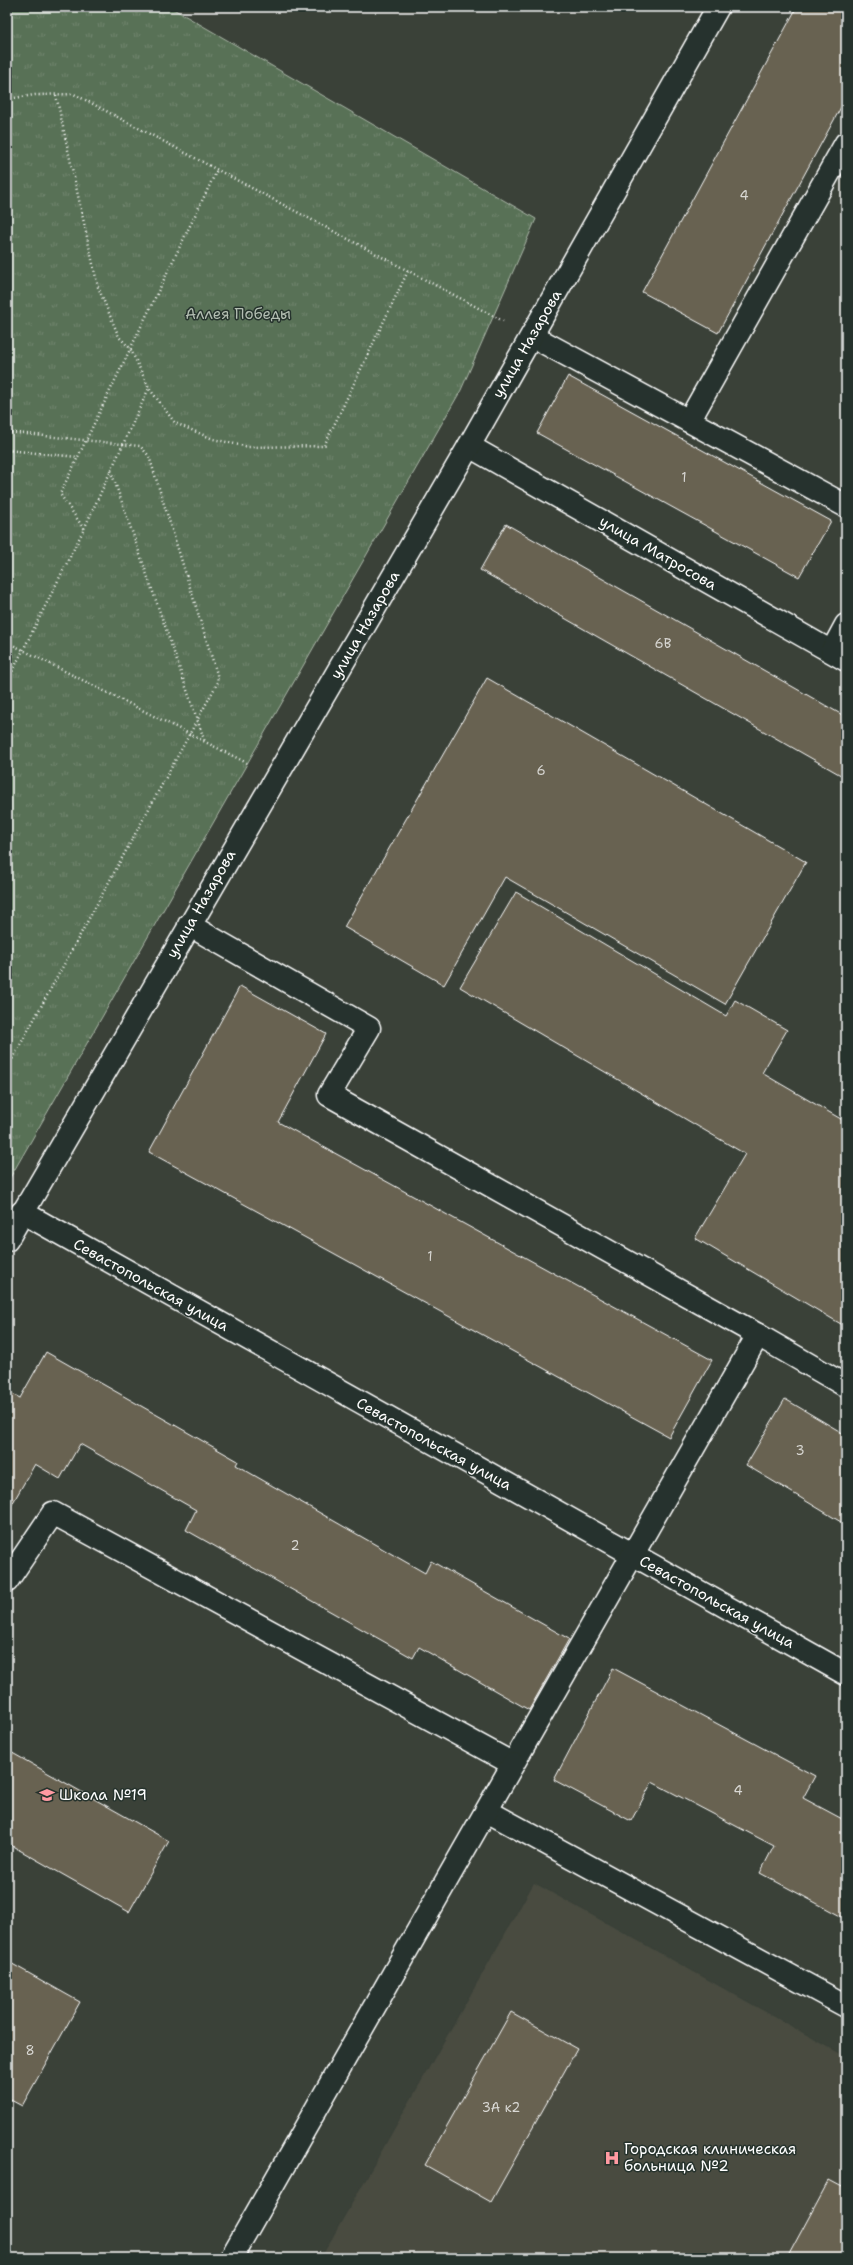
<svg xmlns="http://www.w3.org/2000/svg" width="853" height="2265" viewBox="0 0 853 2265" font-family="'Shantell Sans',sans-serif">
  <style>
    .built { fill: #484b40 }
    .park { fill: url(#park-tufts); stroke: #acb8aa }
    .building { fill: #686251; stroke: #fff }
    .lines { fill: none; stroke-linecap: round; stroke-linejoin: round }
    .minor-casing { stroke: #fff; stroke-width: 25 }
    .path { stroke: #fff; stroke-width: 2.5; stroke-dasharray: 1 3; stroke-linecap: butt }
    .minor { stroke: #26332d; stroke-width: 22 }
    .labels { text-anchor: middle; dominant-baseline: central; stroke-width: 3; stroke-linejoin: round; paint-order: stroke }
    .number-label { font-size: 13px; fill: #d9d8d4 }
    .park-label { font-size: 15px; fill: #b4bfb3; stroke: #26332d }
    .street-label { font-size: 15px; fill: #fff; stroke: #26332d }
    .poi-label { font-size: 15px; fill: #fff; stroke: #26332d; text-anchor: start }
  </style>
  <defs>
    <pattern id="park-tufts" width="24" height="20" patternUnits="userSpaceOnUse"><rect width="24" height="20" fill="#597156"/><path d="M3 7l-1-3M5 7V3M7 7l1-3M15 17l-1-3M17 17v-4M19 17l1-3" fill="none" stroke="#72866f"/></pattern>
  </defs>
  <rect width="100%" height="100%" fill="#3a4138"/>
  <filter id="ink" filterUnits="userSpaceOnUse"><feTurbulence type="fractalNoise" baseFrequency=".025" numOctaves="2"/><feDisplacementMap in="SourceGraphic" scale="8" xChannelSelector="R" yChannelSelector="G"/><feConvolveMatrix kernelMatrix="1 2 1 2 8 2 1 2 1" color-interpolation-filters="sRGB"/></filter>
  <g filter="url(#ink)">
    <polygon class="built" points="534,1883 846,2057 846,2258 321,2258"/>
    <polygon class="park" points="7,7 170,7 536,219 461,390 7,1183"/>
    <g class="building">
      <polygon points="797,7 846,7 846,98 718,333 642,292"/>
      <polygon points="568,376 831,521 799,577 537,433"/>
      <polygon points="506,524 846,717 846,778 480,570"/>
      <polygon points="487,678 806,862 725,1004 505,877 444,985 344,927"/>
      <polygon points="516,892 726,1016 735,1000 787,1030 762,1073 846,1122 846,1327 695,1238 745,1154 460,987"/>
      <polygon points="240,986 326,1034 278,1122 712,1360 669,1437 149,1152"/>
      <polygon points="46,1352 238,1461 236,1465 425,1573 431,1561 569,1639 529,1710 419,1647 413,1658 186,1530 196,1510 80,1444 60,1479 35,1464 7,1513 7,1391 20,1398"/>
      <polygon points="785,1399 846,1435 846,1525 746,1465"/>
      <polygon points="613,1668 815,1776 803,1798 846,1821 846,1919 760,1873 774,1846 652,1782 631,1821 554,1780"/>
      <polygon points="7,1750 169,1841 129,1912 7,1843"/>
      <polygon points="7,1961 80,2002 22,2106 7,2098"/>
      <polygon points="511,2012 577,2049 491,2202 425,2165"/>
      <polygon points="829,2180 846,2189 846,2258 787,2258"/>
    </g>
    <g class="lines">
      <g class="minor-casing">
        <g id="minor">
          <polyline points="532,336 846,506"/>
          <polyline points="689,421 846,143"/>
          <polyline points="469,446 846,660"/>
          <polyline points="832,651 846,625"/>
          <polyline points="189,925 369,1028 329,1095 758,1335"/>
          <polyline points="22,1212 846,1674"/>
          <polyline points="7,1240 469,446 718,7"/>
          <polyline points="7,1581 53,1513 513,1764 758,1335 846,1386"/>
          <polyline points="487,1811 846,2006"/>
          <polyline points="231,2258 513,1764"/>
        </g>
      </g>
      <g class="path">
        <polyline points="56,95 98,287 119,337 130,348 149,388"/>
        <polyline points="7,99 35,95 74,94 505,322"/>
        <polyline points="7,432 140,446 149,456 217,674 218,682 7,1069"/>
        <polyline points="7,450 77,457"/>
        <polyline points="111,471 205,742"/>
        <polyline points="84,529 60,494 217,170"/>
        <polyline points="7,642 247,763"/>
        <polyline points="7,682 84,529 149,388 175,423 213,439 248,447 324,446 408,271"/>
      </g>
      <use href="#minor" class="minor"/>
    </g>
  </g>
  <defs>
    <g id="school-bare" transform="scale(1.2)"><path d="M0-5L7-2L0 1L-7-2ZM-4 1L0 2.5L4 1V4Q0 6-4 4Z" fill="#ff9aa2" stroke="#26332d" stroke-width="2.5" paint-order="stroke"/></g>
    <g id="hospital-bare" transform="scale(1.2)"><path d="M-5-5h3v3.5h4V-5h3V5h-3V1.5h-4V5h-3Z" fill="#ff9aa2" stroke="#26332d" stroke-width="2.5" paint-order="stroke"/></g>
  </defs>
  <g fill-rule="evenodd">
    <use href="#school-bare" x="47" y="1795"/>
    <use href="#hospital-bare" x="612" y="2158"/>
  </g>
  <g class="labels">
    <g class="number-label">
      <text x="744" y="195">4</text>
      <text x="684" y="477">1</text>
      <text x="663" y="643">6В</text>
      <text x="541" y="770">6</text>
      <text x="430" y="1256">1</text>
      <text x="800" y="1450">3</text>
      <text x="295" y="1545">2</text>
      <text x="738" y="1790">4</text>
      <text x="30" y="2050">8</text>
      <text x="501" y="2107">3А к2</text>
    </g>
    <g class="park-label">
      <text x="238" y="314">Аллея Победы</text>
    </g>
    <g class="street-label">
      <text transform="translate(527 344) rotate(-60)">улица Назарова</text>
      <text transform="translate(658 553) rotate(30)">улица Матросова</text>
      <text transform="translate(365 625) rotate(-60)">улица Назарова</text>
      <text transform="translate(201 904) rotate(-60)">улица Назарова</text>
      <text transform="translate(151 1285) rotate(29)">Севастопольская улица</text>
      <text transform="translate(434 1444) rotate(29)">Севастопольская улица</text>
      <text transform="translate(717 1602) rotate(29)">Севастопольская улица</text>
    </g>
    <g class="poi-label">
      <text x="59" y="1795">Школа №19</text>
      <text x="624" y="2149">Городская клиническая<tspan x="624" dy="17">больница №2</tspan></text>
    </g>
  </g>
  <rect width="853" height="2265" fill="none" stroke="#26332d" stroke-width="24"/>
  <rect x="12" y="12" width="829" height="2241" fill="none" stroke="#fff" stroke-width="1.5" filter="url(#ink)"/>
</svg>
